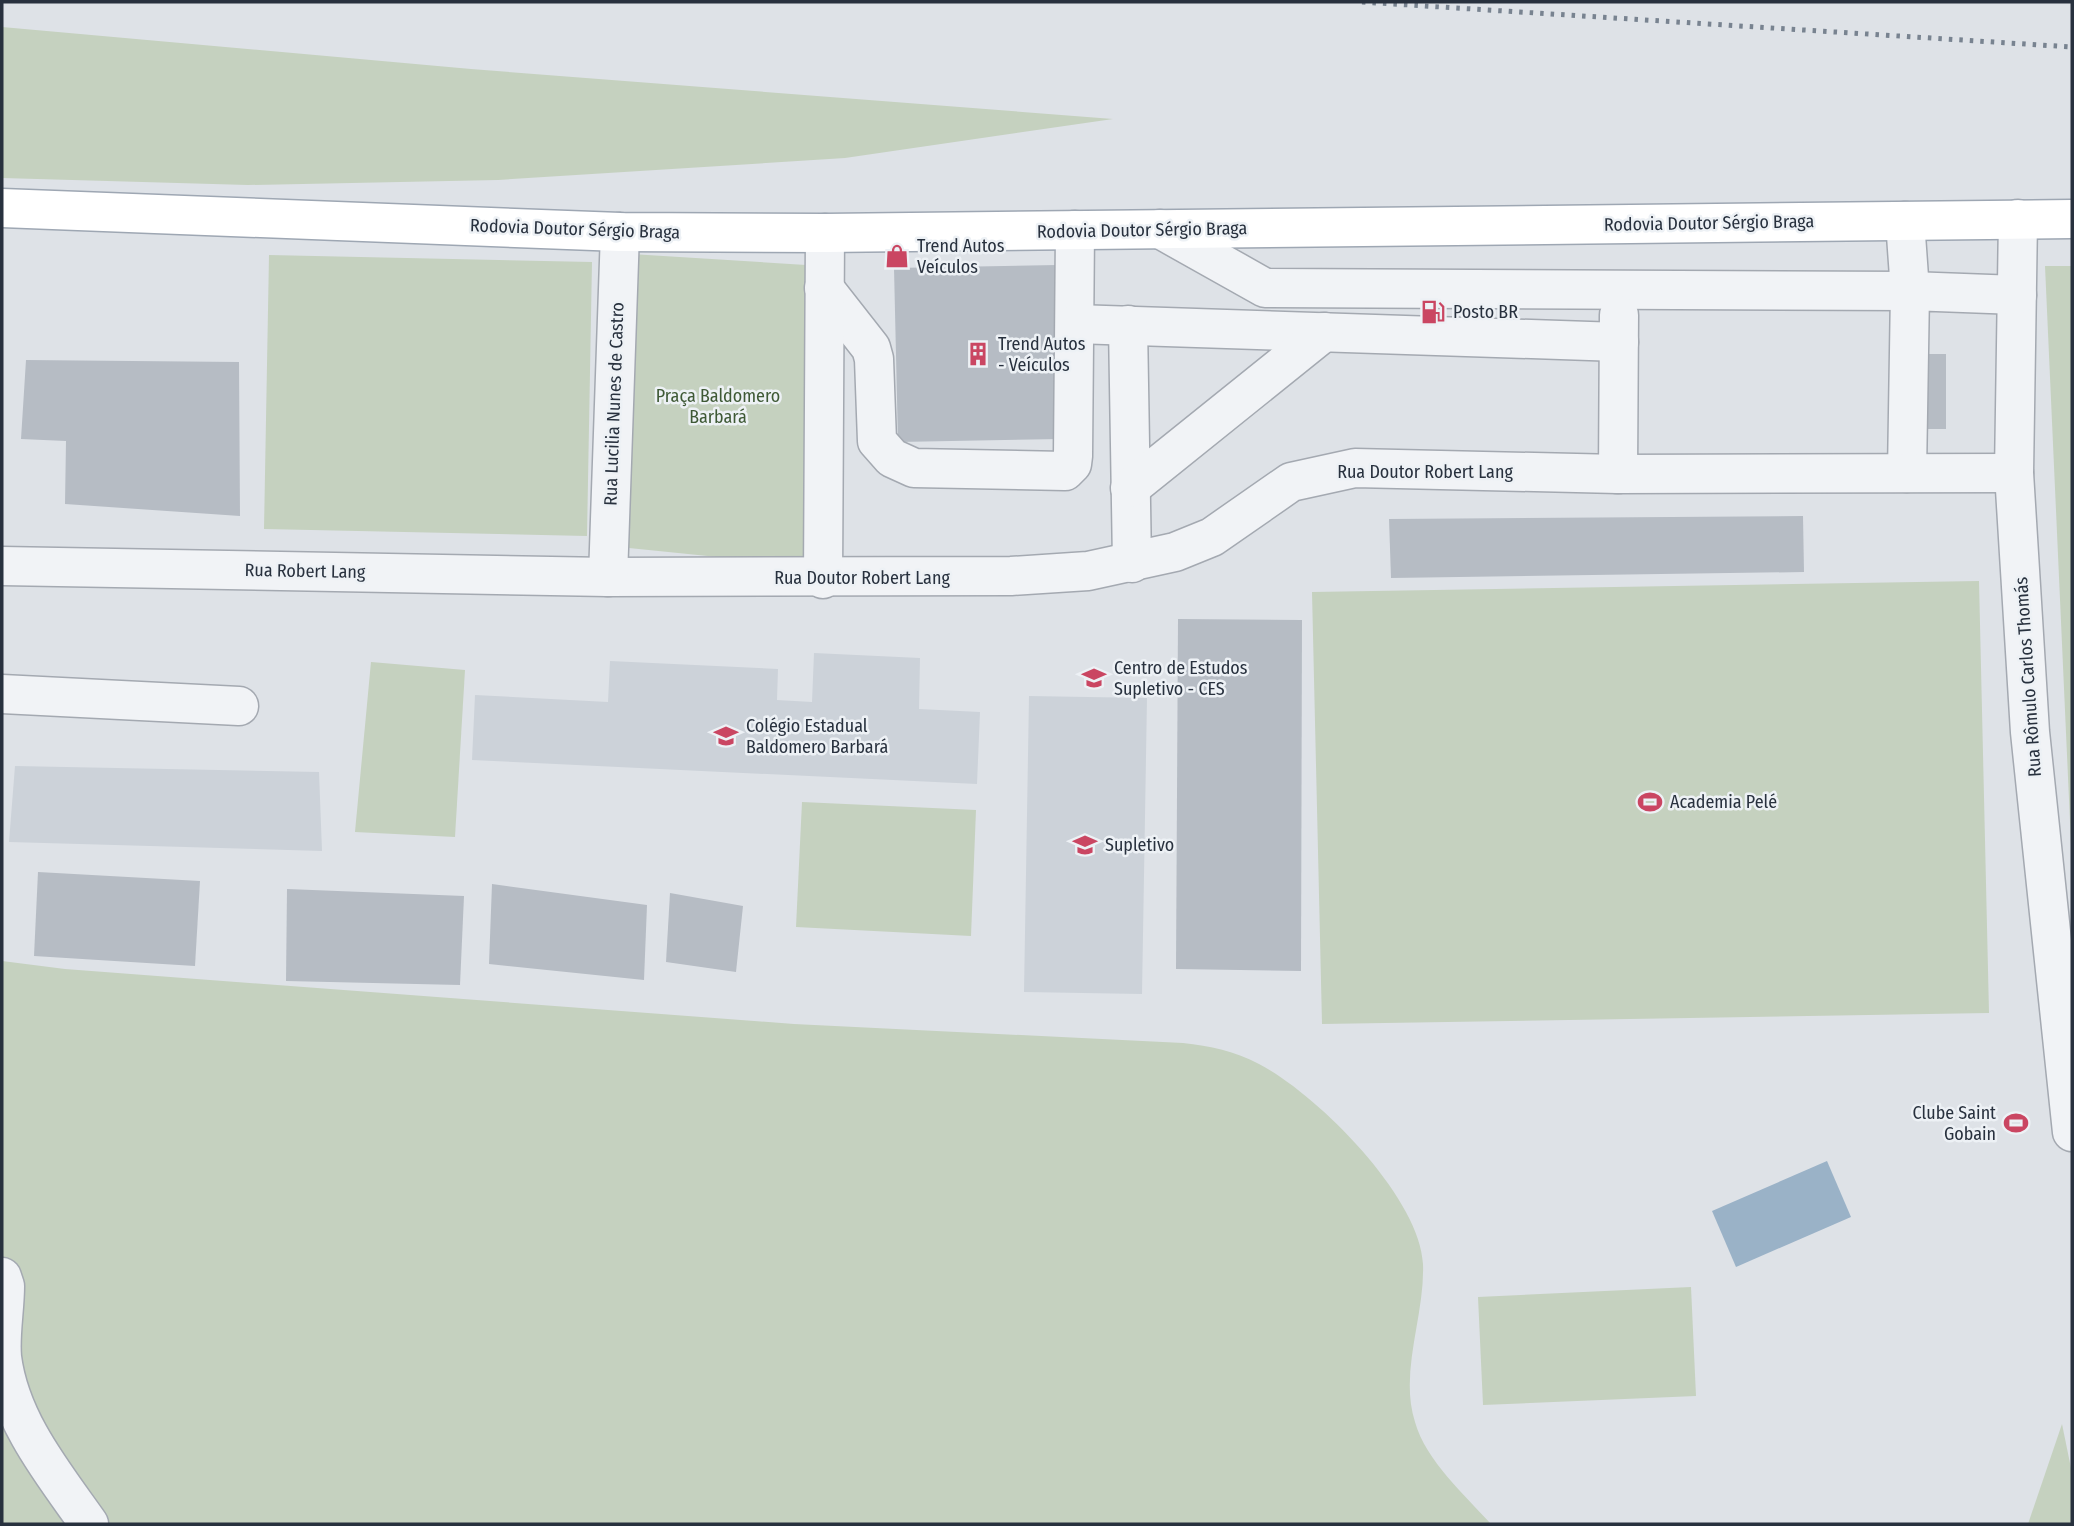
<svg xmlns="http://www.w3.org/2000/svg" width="2074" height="1526" viewBox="0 0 2074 1526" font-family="'Fira Sans Condensed',sans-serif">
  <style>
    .built { fill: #ccd2d9 }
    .green { fill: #c5d1bf }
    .water { fill: #9ab2c7 }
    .building { fill: #b6bcc4 }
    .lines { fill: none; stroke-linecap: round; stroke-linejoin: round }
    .minor-casing { stroke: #a4a9b1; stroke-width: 41 }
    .major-casing { stroke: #9ea7b3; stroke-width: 41 }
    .minor { stroke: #f1f3f6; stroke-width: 38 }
    .major { stroke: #fff; stroke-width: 38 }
    .rail { stroke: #788390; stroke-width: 5; stroke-dasharray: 3.5 7; stroke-linecap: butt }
    .labels { text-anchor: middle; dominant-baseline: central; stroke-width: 5; stroke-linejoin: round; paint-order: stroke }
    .street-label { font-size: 18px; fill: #28313e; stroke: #edf1f5 }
    .poi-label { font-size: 18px; fill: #28313e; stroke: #edf1f5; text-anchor: start }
    .park-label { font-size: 18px; fill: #3e5935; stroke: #edf1f5 }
  </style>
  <rect width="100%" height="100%" fill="#dee2e7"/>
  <g class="built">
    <polygon points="814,653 920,658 919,709 980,712 977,784 472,760 475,695 608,702 610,661 778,669 777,700 812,702"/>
    <polygon points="1029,696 1147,698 1142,994 1024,992"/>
    <polygon points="15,766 319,772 322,851 9,842"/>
  </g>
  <g class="green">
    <polygon points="2,27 471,69 1113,119 845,158 498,180 248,185 2,178"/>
    <polygon points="631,254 806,265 806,566 629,548"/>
    <polygon points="269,255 592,262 587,536 264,529"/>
    <polygon points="2045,266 2072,266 2072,866"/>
    <polygon points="1979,581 1989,1013 1322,1024 1312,592"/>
    <polygon points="371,662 465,670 455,837 355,832"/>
    <polygon points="802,802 976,810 971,936 796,927"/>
    <path d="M2,961l63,8 729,55 389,19c27,3 52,8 76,21 58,30 161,133 164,200 2,52 -24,108 -8,158 11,39 50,73 76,102h-1489z"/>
    <polygon points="1691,1287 1696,1396 1483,1405 1478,1297"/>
    <polygon points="2062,1424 2072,1473 2072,1524 2028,1524"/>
  </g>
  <polygon class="water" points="1827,1161 1851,1217 1736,1267 1712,1211"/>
  <g class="building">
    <polygon points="1057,265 1061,439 898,442 894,268"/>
    <polygon points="1923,354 1946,354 1946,429 1922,429"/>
    <polygon points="26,360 239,362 240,516 65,504 66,441 21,439"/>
    <polygon points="1803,516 1804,572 1391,578 1389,519"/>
    <polygon points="1178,619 1302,620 1301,971 1176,969"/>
    <polygon points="38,872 200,881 195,966 34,956"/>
    <polygon points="492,884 647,905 644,980 489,964"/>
    <polygon points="287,889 464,896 460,985 286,981"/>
    <polygon points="670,893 743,906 736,972 666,962"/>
  </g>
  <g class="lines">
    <g class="minor-casing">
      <g id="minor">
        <polyline points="2018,219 2014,473 2030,732 2072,1132"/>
        <polyline points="1160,229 1265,288 1910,291 1905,221"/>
        <polyline points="824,288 871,348 874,359 877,441 892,458 914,468 1065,471 1072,464 1073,456 1075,230"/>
        <polyline points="1075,324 1619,342"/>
        <polyline points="1128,325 1132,563"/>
        <polyline points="1907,473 1910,291 2017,295"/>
        <polyline points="1618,474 1619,315"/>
        <polyline points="1130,488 1324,332"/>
        <polyline points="2,566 608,577 1011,576 1088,571 1175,552 1212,537 1291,482 1355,468 1618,474 2014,473"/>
        <polyline points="608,577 620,232"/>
        <polyline points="823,579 825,233"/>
        <polyline points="2,694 239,706"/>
        <path d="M2,1277l3,9c0,23 -5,48 -3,71 8,64 51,116 87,167"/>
      </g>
    </g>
    <g class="major-casing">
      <polyline id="major" points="2,208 620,232 825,233 2072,219"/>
    </g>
    <use href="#minor" class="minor"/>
    <use href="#major" class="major"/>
    <polyline class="rail" points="1362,2 2072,47"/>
  </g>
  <defs>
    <g id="shop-bare" transform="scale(1.89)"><path d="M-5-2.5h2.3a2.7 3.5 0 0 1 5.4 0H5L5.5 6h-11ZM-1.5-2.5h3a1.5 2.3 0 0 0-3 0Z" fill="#ca4662" stroke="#edf1f5" stroke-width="2.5" paint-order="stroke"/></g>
    <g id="fuel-bare" transform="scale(1.89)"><path d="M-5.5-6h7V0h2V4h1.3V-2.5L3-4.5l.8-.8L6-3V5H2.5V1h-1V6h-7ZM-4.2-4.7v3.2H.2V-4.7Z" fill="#ca4662" stroke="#edf1f5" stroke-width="2.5" paint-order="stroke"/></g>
    <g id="building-bare" transform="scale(1.89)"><path d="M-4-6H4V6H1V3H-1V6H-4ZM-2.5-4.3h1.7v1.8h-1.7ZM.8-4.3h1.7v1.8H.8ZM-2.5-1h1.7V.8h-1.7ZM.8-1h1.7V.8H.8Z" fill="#ca4662" stroke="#edf1f5" stroke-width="2.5" paint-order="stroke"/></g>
    <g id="school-bare" transform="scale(1.89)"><path d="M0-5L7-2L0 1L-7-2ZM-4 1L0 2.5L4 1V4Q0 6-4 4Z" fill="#ca4662" stroke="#edf1f5" stroke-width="2.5" paint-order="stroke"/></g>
    <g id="stadium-bare" transform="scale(1.89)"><path d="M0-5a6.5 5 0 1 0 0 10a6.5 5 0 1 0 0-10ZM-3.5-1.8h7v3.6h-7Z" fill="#ca4662" stroke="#edf1f5" stroke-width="2.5" paint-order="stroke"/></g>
  </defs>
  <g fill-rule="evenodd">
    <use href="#shop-bare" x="897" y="256"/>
    <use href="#fuel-bare" x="1433" y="312"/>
    <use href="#building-bare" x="978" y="354"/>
    <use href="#school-bare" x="1094" y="678"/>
    <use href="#school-bare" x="726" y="736"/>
    <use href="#stadium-bare" x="1650" y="802"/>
    <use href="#school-bare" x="1085" y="845"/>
    <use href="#stadium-bare" x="2016" y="1123"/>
  </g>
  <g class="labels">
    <g class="street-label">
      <text transform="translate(1709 223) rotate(-1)">Rodovia Doutor Sérgio Braga</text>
      <text transform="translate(575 229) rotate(2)">Rodovia Doutor Sérgio Braga</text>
      <text transform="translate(1142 230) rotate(-1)">Rodovia Doutor Sérgio Braga</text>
      <text transform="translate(614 404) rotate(-88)">Rua Lucilia Nunes de Castro</text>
      <text x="1425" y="472">Rua Doutor Robert Lang</text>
      <text transform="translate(305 571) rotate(1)">Rua Robert Lang</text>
      <text x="862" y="578">Rua Doutor Robert Lang</text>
      <text transform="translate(2028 677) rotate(-94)">Rua Rômulo Carlos Thomás</text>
    </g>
    <g class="poi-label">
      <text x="917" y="246">Trend Autos<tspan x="917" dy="21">Veículos</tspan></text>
      <text x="1453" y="312">Posto BR</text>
      <text x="998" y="344">Trend Autos<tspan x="998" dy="21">- Veículos</tspan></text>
      <text x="1114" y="668">Centro de Estudos<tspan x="1114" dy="21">Supletivo - CES</tspan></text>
      <text x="746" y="726">Colégio Estadual<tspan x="746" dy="21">Baldomero Barbará</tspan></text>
      <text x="1670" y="802">Academia Pelé</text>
      <text x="1105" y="845">Supletivo</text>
      <text x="1996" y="1113" text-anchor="end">Clube Saint<tspan x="1996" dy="21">Gobain</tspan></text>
    </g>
    <g class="park-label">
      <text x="718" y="396">Praça Baldomero<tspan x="718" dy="21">Barbará</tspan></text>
    </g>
  </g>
  <rect width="2074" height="1526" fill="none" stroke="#28313e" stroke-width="7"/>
</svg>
